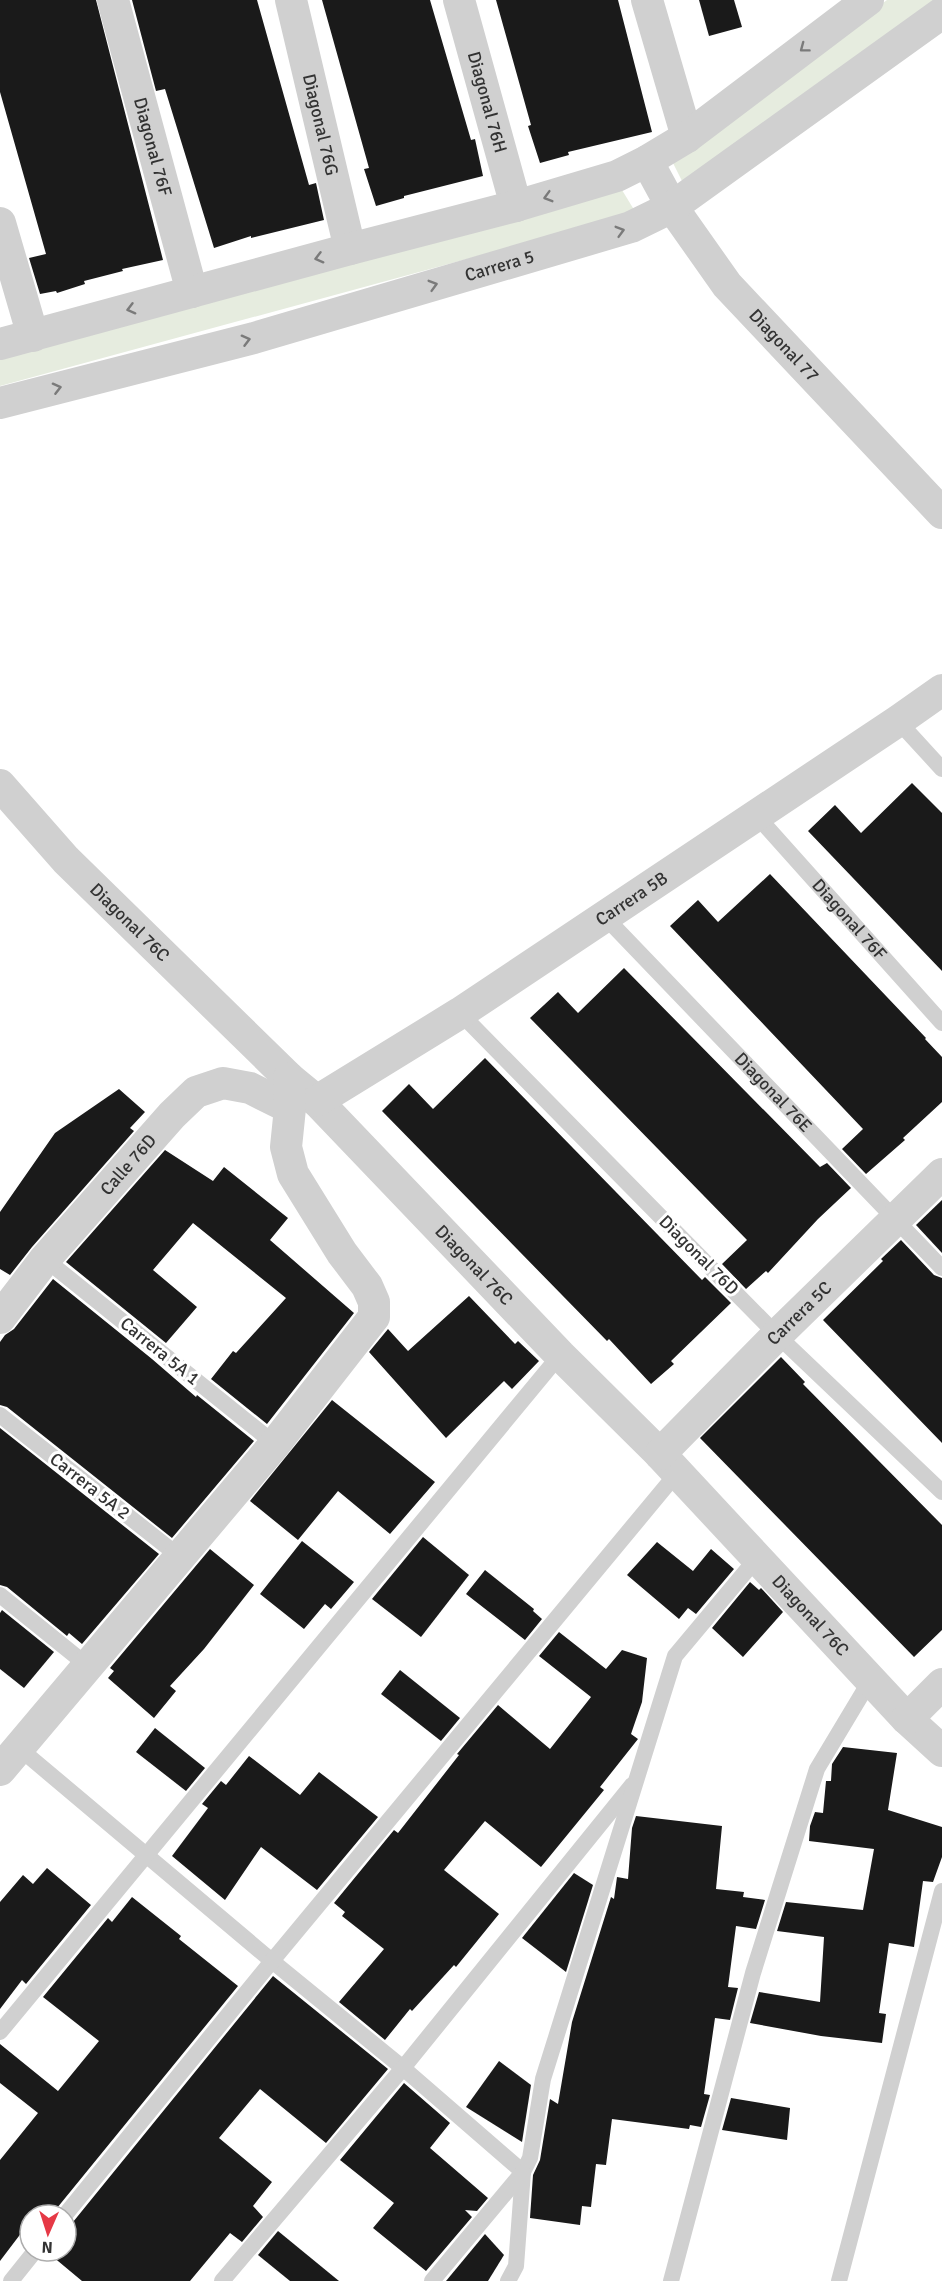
<svg xmlns="http://www.w3.org/2000/svg" width="942" height="2281" viewBox="0 0 942 2281" font-family="Signika,sans-serif">
  <style>
    .green { fill: #e6ecdf }
    .building { fill: #1a1a1a }
    .lines { fill: none; stroke-linecap: round; stroke-linejoin: round }
    .lane { stroke: #d0d0d0; stroke-width: 16 }
    .street { stroke: #d0d0d0; stroke-width: 32 }
    .oneway { stroke: #7a7a7a }
    .labels { text-anchor: middle; dominant-baseline: central; stroke-width: 6; stroke-linejoin: round; paint-order: stroke }
    .street-label { font-size: 18px; fill: #333; stroke: #fff }
  </style>
  <rect width="100%" height="100%" fill="#fff"/>
  <g class="green">
    <polygon points="887,0 938,0 684,185 671,159"/>
    <polygon points="622,190 636,213 0,386 0,355"/>
  </g>
  <g class="building">
    <polygon points="0,0 96,0 163,260 122,269 123,271 84,281 85,284 57,293 56,291 40,294 29,258 46,254 0,92"/>
    <polygon points="132,0 257,0 309,185 316,183 324,220 251,238 251,236 214,248 165,89 156,91"/>
    <polygon points="322,0 430,0 471,140 475,139 483,176 404,196 404,198 376,206 364,169 369,168"/>
    <polygon points="496,0 618,0 652,132 568,152 569,155 540,163 528,126 531,125"/>
    <polygon points="699,0 734,0 742,27 709,36"/>
    <polygon points="912,783 942,813 942,971 808,831 835,805 861,833"/>
    <polygon points="770,874 926,1038 925,1039 942,1057 942,1102 903,1138 905,1140 866,1174 842,1149 863,1129 670,926 698,900 718,922"/>
    <polygon points="624,968 820,1167 827,1163 851,1188 818,1219 768,1273 766,1271 746,1289 722,1264 747,1240 530,1018 558,992 578,1013"/>
    <polygon points="485,1058 702,1280 705,1277 731,1303 671,1361 674,1364 651,1384 609,1339 607,1341 382,1111 409,1084 433,1109"/>
    <polygon points="119,1089 145,1112 130,1128 134,1131 32,1247 10,1275 0,1269 0,1212 55,1133"/>
    <polygon points="165,1150 213,1181 224,1167 288,1218 270,1240 354,1313 267,1424 211,1379 233,1351 236,1353 286,1298 193,1223 153,1270 197,1307 166,1343 66,1262"/>
    <polygon points="942,1200 942,1253 916,1225"/>
    <polygon points="901,1240 934,1275 942,1278 942,1443 823,1320 883,1261 881,1259"/>
    <polygon points="53,1279 152,1359 196,1397 197,1395 254,1441 172,1538 7,1407 0,1405 0,1342 5,1335 14,1329"/>
    <polygon points="469,1296 515,1344 518,1341 539,1361 512,1389 504,1381 446,1438 369,1352 388,1329 408,1351"/>
    <polygon points="781,1357 805,1382 803,1384 942,1525 942,1630 914,1657 700,1438"/>
    <polygon points="332,1400 435,1482 390,1534 338,1491 298,1540 250,1501"/>
    <polygon points="0,1428 159,1554 82,1644 69,1633 67,1636 7,1587 0,1585"/>
    <polygon points="423,1537 469,1575 421,1637 372,1599"/>
    <polygon points="302,1541 354,1582 331,1609 325,1604 304,1629 260,1594"/>
    <polygon points="657,1542 693,1571 711,1549 734,1569 696,1614 688,1608 679,1619 627,1575"/>
    <polygon points="210,1549 254,1585 204,1649 170,1686 176,1691 154,1718 108,1678 114,1671 110,1668"/>
    <polygon points="485,1570 534,1609 533,1611 542,1619 525,1640 466,1594"/>
    <polygon points="750,1582 759,1590 761,1588 783,1612 743,1657 712,1628"/>
    <polygon points="2,1610 54,1652 24,1688 0,1669 0,1613"/>
    <polygon points="559,1632 606,1669 622,1650 647,1658 642,1702 631,1734 638,1739 600,1787 604,1790 541,1867 485,1821 444,1870 499,1914 456,1967 454,1965 412,2011 410,2009 385,2040 339,2002 384,1949 342,1916 345,1912 334,1903 394,1830 398,1833 459,1755 457,1754 498,1705 550,1749 591,1697 539,1656"/>
    <polygon points="400,1670 460,1718 441,1741 381,1694"/>
    <polygon points="155,1728 205,1768 186,1791 136,1752"/>
    <polygon points="843,1747 897,1753 888,1810 942,1827 942,1857 933,1882 923,1881 914,1947 889,1943 879,2013 886,2014 882,2043 821,2036 750,2023 759,1992 820,2002 824,1937 777,1931 786,1902 863,1910 874,1849 809,1841 810,1826 815,1812 823,1813 826,1781 831,1781 832,1764"/>
    <polygon points="249,1756 300,1795 319,1772 378,1817 317,1890 261,1847 225,1900 172,1856 208,1808 202,1804 221,1781 226,1785"/>
    <polygon points="636,1816 722,1826 716,1889 744,1892 743,1897 765,1900 756,1929 736,1926 728,1987 738,1988 730,2020 715,2018 704,2094 710,2095 701,2127 690,2125 689,2129 612,2119 606,2165 596,2164 591,2207 582,2206 580,2225 530,2218 533,2175 540,2160 550,2099 558,2104 572,2022 611,1897 614,1899 617,1877 628,1879 632,1828"/>
    <polygon points="47,1868 91,1905 26,1984 22,1980 0,2009 0,1902 23,1875 33,1884"/>
    <polygon points="574,1873 593,1885 566,1972 522,1938"/>
    <polygon points="132,1897 181,1936 179,1939 238,1986 57,2208 55,2215 30,2215 30,2238 22,2232 0,2261 0,2160 38,2113 0,2083 0,2044 58,2091 99,2041 43,1997 108,1918 112,1922"/>
    <polygon points="273,1976 388,2069 326,2143 260,2089 219,2138 272,2182 253,2206 263,2217 242,2242 230,2233 190,2281 82,2281 46,2251 66,2251 66,2225 73,2222"/>
    <polygon points="499,2061 531,2085 522,2142 466,2107"/>
    <polygon points="404,2083 450,2123 430,2148 488,2198 477,2211 465,2210 472,2217 426,2271 373,2228 394,2203 340,2160"/>
    <polygon points="731,2098 790,2108 787,2140 722,2130"/>
    <polygon points="278,2231 339,2281 290,2281 258,2255"/>
    <polygon points="485,2234 504,2255 488,2281 446,2281"/>
  </g>
  <g class="lines">
    <g class="lane">
      <polyline points="898,721 942,769"/>
      <path id="s1" d="M756,815l186,208"/>
      <path id="s2" d="M605,917l337,351"/>
      <polyline points="460,1013 777,1335 942,1492"/>
      <polyline points="45,1259 275,1444"/>
      <polyline points="0,1415 180,1557"/>
      <polyline points="0,1595 88,1666"/>
      <polyline points="19,1748 272,1961 403,2068 523,2172"/>
      <polyline points="0,2032 550,1367"/>
      <polyline points="65,2215 272,1961 677,1473"/>
      <polyline points="11,2281 35,2251"/>
      <polyline points="222,2281 403,2068 632,1785"/>
      <polyline points="432,2281 523,2172 530,2158 543,2079 675,1656 757,1558"/>
      <polyline points="508,2281 516,2266 523,2172"/>
      <polyline points="671,2281 753,1973 817,1769 871,1679"/>
      <polyline points="839,2281 942,1891"/>
    </g>
    <g class="street">
      <path id="s3" d="M113,0l79,292"/>
      <path id="s4" d="M291,0l59,249"/>
      <path id="s5" d="M459,0l57,206"/>
      <polyline points="647,0 687,137"/>
      <path id="s6" d="M647,161l25,46 55,78 215,228"/>
      <polyline points="0,223 33,336"/>
      <polyline points="0,344 350,249 516,206 617,176 647,161 687,137 868,0"/>
      <path id="s7" d="M0,403l254,-65 377,-111 41,-20 270,-194"/>
      <path id="s8" d="M0,785l66,75 223,218 28,23 243,254 100,99 247,265 35,32"/>
      <path id="s9" d="M317,1101l143,-88 438,-292 44,-31"/>
      <path id="s10" d="M0,1318l45,-59 127,-144 24,-23 27,-9 27,5 40,20"/>
      <path id="s11" d="M660,1454l117,-119 165,-161"/>
      <polyline points="907,1719 942,1684"/>
      <polyline points="0,1770 275,1444 374,1317 374,1302 367,1286 342,1253 293,1174 286,1147 290,1108 289,1078"/>
    </g>
  </g>
  <defs><path id="oneway-chevron" d="M-2-3.5L2.5 0L-2 3.5" fill="none" stroke-width="1.6" stroke-linecap="round" stroke-linejoin="round" transform="scale(1.5)"/></defs>
  <g class="oneway">
    <use href="#oneway-chevron" transform="translate(804 48) rotate(143)"/>
    <use href="#oneway-chevron" transform="translate(548 197) rotate(164)"/>
    <use href="#oneway-chevron" transform="translate(620 231) rotate(-16)"/>
    <use href="#oneway-chevron" transform="translate(319 258) rotate(165)"/>
    <use href="#oneway-chevron" transform="translate(433 285) rotate(-16)"/>
    <use href="#oneway-chevron" transform="translate(131 309) rotate(165)"/>
    <use href="#oneway-chevron" transform="translate(246 340) rotate(-15)"/>
    <use href="#oneway-chevron" transform="translate(57 388) rotate(-14)"/>
  </g>
  <g class="labels">
    <g class="street-label">
      <text stroke="none"><textPath href="#s5" startOffset="106">Diagonal 76H</textPath></text>
      <text stroke="none"><textPath href="#s4" startOffset="128">Diagonal 76G</textPath></text>
      <text stroke="none"><textPath href="#s3" startOffset="152">Diagonal 76F</textPath></text>
      <text stroke="none"><textPath href="#s7" startOffset="518">Carrera 5</textPath></text>
      <text stroke="none"><textPath href="#s6" startOffset="231">Diagonal 77</textPath></text>
      <text stroke="none"><textPath href="#s9" startOffset="374">Carrera 5B</textPath></text>
      <text stroke="none"><textPath href="#s1" startOffset="140">Diagonal 76F</textPath></text>
      <text stroke="none"><textPath href="#s8" startOffset="189">Diagonal 76C</textPath></text>
      <text stroke="none"><textPath href="#s2" startOffset="243">Diagonal 76E</textPath></text>
      <text stroke="none"><textPath href="#s10" startOffset="200">Calle 76D</textPath></text>
      <text transform="translate(699 1255) rotate(45)">Diagonal 76D</text>
      <text stroke="none"><textPath href="#s8" startOffset="675">Diagonal 76C</textPath></text>
      <text stroke="none"><textPath href="#s11" startOffset="198">Carrera 5C</textPath></text>
      <text transform="translate(160 1351) rotate(39)">Carrera 5A 1</text>
      <text transform="translate(90 1486) rotate(38)">Carrera 5A 2</text>
      <text stroke="none"><textPath href="#s8" startOffset="1161">Diagonal 76C</textPath></text>
    </g>
  </g>
  <g transform="translate(48 2233) rotate(183)"><circle r="28" fill="#ffffff" stroke="#adadad" stroke-width="1.5"/>
  <path d="M0-4.5L10 22L0 15L-10 22Z" fill="#e63946"/>
  <text y="-9" font-size="16" font-weight="bold" text-anchor="middle" fill="#333333">N</text>
  </g>
</svg>
